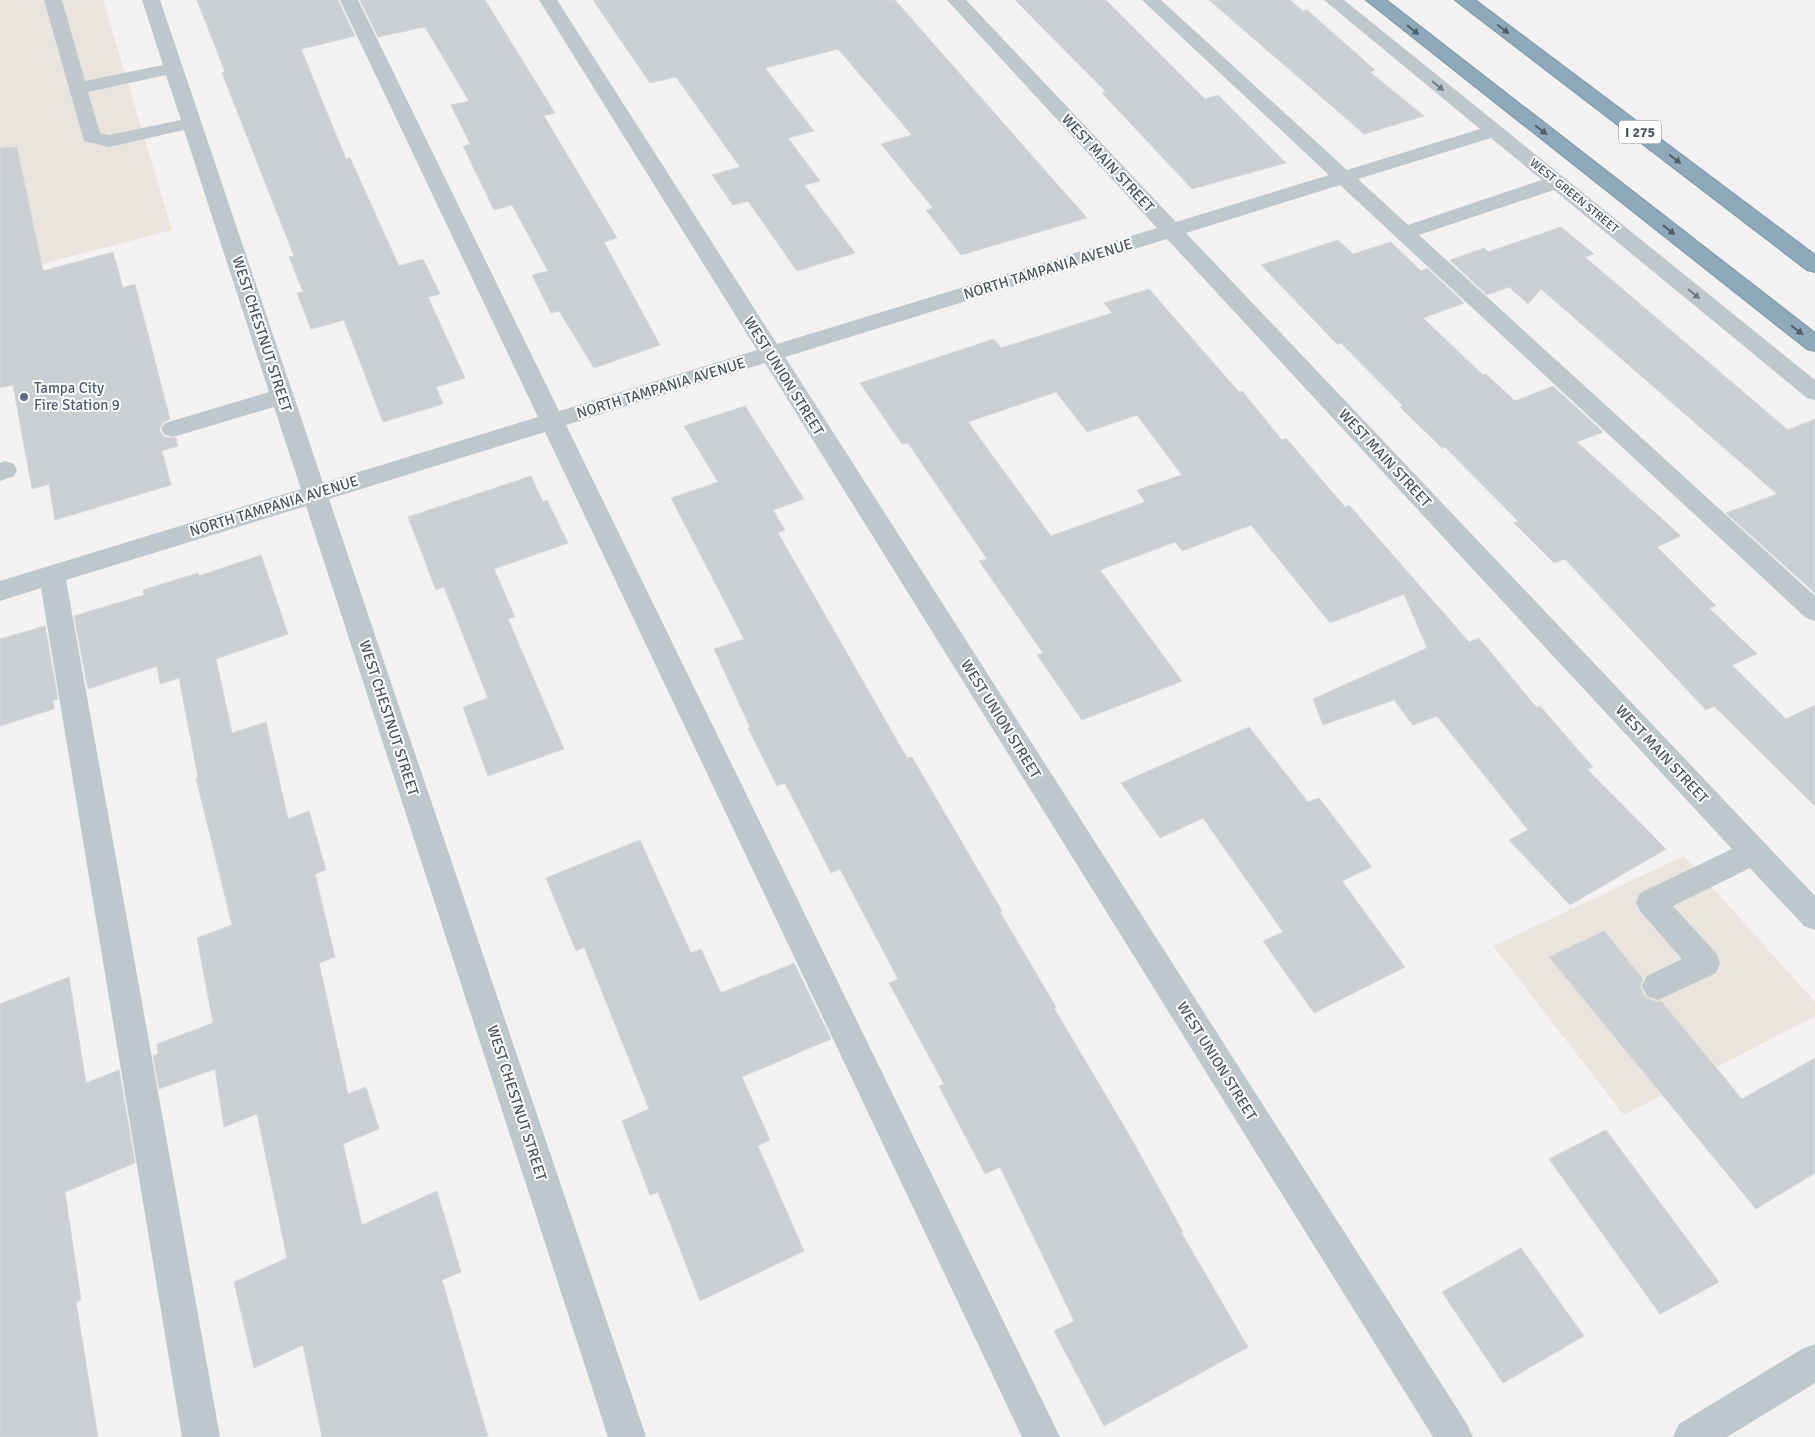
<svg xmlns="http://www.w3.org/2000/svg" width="1815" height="1437" viewBox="0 0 1815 1437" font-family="Signika,sans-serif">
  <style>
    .commercial { fill: #e9e5de }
    .building { fill: #cbcfd2; stroke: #d5d8db; fill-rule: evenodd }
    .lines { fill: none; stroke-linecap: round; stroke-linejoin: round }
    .highway-casing { stroke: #7995a5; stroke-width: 2 }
    .minor { fill: #bec7cc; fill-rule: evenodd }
    .highway { fill: #8eaaba; fill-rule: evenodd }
    .oneway { fill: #525f65 }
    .oneway2 { fill: #6e797e }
    .service-dot { fill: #5c6f8a; stroke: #fff; stroke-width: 2 }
    .labels { text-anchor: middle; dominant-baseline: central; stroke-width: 4; stroke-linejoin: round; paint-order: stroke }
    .far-street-label { font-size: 12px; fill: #4b575c; stroke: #fff }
    .shield { fill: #fff; stroke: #81898d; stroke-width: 1 }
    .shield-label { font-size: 14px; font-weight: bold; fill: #4b575c }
    .street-label { font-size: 15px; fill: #4b575c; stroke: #fff }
    .service-label { font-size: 15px; fill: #4e5e75; stroke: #fff; text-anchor: start }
  </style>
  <rect width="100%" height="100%" fill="#f3f1f1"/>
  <g class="commercial">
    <polygon points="0,0 103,0 172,230 0,275"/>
    <polygon points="1684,856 1815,1002 1815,1016 1624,1115 1493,946"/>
  </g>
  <g class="building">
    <polygon points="197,0 338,0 355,36 301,49 346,159 350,158 399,266 423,259 440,294 428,297 465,378 436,387 443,404 383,422 344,320 311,329 297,293 303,292 289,257 294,256 222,73 225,72"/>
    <polygon points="360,0 485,0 555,113 544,116 617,238 604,242 660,345 594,368 559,311 551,313 532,275 548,271 512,205 494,210 463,146 470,144 451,105 469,101 425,27 378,37"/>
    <polygon points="593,0 895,0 1087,218 961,255 926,210 933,208 881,144 912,135 838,49 765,68 814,131 788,138 820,181 804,185 855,253 797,271 748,201 733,205 712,175 740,167 676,77 650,83"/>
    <polygon points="1015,0 1106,0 1205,99 1218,95 1286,163 1192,189 1102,93 1106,92"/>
    <polygon points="1209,0 1290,0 1303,11 1307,10 1375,70 1370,72 1424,116 1364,134"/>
    <polygon points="17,147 43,271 113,252 123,288 135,284 170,419 163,422 159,430 165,437 176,438 178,446 162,451 171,485 55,520 49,484 32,489 13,385 0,388 0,148"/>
    <polygon points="1561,227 1594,254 1585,257 1788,430 1815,419 1815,593 1726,513 1777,494 1541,289 1528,304 1509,287 1487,295 1450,260 1484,248 1488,252"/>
    <polygon points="1338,240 1353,254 1391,242 1421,271 1427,268 1464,303 1423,318 1483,375 1486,374 1515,401 1553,386 1603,432 1577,442 1681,536 1657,547 1716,606 1709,608 1757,654 1732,665 1786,719 1815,705 1815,806 1714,706 1706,710 1565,559 1554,563 1514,523 1518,521 1445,447 1442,448 1400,407 1403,406 1341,343 1337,344 1261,265"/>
    <path d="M1149,289l90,103 3,-1 40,49 4,-2 59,69 4,-2 120,137 10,-4 58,70 3,-2 53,61 -6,2 79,80 -96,56 -61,-65 19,-10 -91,-114 -24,9 -19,-25 -71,25 -10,-26 114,-51 -23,-54 -74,29 -79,-98 -69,26 -7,-9 -75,28 82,111 -100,39 -45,-65 6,-2 -64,-92 8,-2 -79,-116 -6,1 -42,-61 134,-44 7,9 111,-35 -8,-10zM1056,392l31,40 50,-17 45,60 -45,15 8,12 -94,34 -83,-114z"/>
    <polygon points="745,406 804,499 773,510 785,530 778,533 907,758 912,757 1002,911 1000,912 1056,1007 1054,1008 1131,1138 1183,1232 1181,1232 1248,1347 1104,1426 1054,1331 1074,1321 1000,1167 985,1174 939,1086 944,1084 889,983 898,979 840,869 831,873 785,783 777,786 748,728 750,727 714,649 744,639 671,498 718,482 684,426"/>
    <polygon points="531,476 543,502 547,500 568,543 494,569 515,617 508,619 564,749 488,776 463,707 488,698 444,587 436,590 408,517"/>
    <polygon points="261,555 288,634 216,659 232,733 266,722 288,819 309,811 326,870 315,874 335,957 319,963 348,1094 366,1087 379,1129 343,1144 362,1225 437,1191 461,1272 442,1280 488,1437 322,1437 303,1345 254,1368 234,1282 287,1258 257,1114 224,1127 215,1069 159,1089 153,1056 158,1054 157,1044 213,1023 197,938 232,925 196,778 198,777 179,678 160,684 157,666 88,689 74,616 144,595 143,590 198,573 199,576"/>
    <polygon points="45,626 58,699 53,701 54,709 0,726 0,639"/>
    <polygon points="1249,727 1308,802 1319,798 1372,867 1342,881 1405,967 1314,1013 1263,941 1283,932 1203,818 1160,838 1121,783"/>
    <polygon points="640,840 691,953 701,949 721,993 794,963 831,1039 742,1077 770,1140 758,1146 804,1251 700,1301 658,1192 650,1195 622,1121 649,1109 584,947 576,951 546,878"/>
    <polygon points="1604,931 1643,979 1640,987 1645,997 1657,1002 1661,1001 1742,1099 1815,1058 1815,1173 1756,1209 1549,957"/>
    <polygon points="69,977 86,1083 119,1070 135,1163 65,1192 81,1300 76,1302 98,1437 0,1437 0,1004"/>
    <polygon points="1606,1130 1719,1282 1660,1314 1549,1159"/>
    <polygon points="1521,1248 1584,1336 1503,1383 1442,1292"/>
  </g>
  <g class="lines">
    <g class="highway-casing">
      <g id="highway">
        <polygon points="1366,0 1386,0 1815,333 1815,351 1807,349"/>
        <polygon points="1455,0 1475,0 1815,255 1815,272 1807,270"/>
      </g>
    </g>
    <g class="minor">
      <path d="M44,0h18l23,81 78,-16 -21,-65h18l163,483 215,-66 -198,-417h18l201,411 198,-61 -218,-350h18l220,344 380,-116 -210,-228h19l210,222 153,-47 -187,-175h19l186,170 133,-41 -156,-129h20l471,380v20l-8,-2 -253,-208 -135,45 396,361v25l-9,-3 -466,-433 -154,48 629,663v34l-11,-4 -54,-58 -77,38 43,47 4,10 -4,10 -58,27 -11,-4 -5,-10 5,-10 35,-17 -42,-48 -4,-9 4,-9 92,-44 -565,-610 -382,118 682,1067 6,13h-40l-668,-1074 -199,62 494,1012h-38l-477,-1005 -216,67 317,938h-38l-302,-931 -240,74 154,857h-38l-141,-849 -41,13v-20l301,-92 -27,-82 -101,30 -8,-2 -4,-6 4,-6 104,-31 -85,-262 -75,17 -25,-6zM166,75l15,45 -72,15 -9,-2 -12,-41zM1491,138l51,42 -134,45 -50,-46z"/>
      <polygon points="5,461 14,464 17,470 14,476 0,481 0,463"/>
      <polygon points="1815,1344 1815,1383 1727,1437 1673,1437 1679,1424 1802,1349"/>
    </g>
    <use href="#highway" class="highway"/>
  </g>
  <defs><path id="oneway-solid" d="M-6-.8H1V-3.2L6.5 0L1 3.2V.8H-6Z" transform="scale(1.25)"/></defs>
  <g class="oneway">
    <use href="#oneway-solid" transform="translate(1503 29) rotate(37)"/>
    <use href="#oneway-solid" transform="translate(1413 30) rotate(38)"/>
    <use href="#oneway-solid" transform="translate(1541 130) rotate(38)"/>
    <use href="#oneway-solid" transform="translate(1675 159) rotate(37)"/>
    <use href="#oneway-solid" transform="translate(1669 230) rotate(38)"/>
    <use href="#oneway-solid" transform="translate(1797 330) rotate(38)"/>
  </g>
  <g class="oneway2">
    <use href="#oneway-solid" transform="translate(1438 86) rotate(39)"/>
    <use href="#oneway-solid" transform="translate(1694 294) rotate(39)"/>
  </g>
  <circle class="service-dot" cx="24" cy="397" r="5"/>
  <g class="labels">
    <g class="far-street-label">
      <text transform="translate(1574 196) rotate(39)">WEST GREEN STREET</text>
    </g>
    <rect class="shield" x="1619" y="120.5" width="42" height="23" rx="4"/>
    <g class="shield-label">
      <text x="1640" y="132">I 275</text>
    </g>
    <g class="street-label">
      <text transform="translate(1108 163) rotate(47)">WEST MAIN STREET</text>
      <text transform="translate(1048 269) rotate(-17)">NORTH TAMPANIA AVENUE</text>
      <text transform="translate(262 334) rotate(72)">WEST CHESTNUT STREET</text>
      <text transform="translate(784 376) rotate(58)">WEST UNION STREET</text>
      <text transform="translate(661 388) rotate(-17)">NORTH TAMPANIA AVENUE</text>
      <text transform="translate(1385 458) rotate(47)">WEST MAIN STREET</text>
      <text transform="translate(274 506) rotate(-17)">NORTH TAMPANIA AVENUE</text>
      <text transform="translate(389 718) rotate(72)">WEST CHESTNUT STREET</text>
      <text transform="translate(1001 719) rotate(58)">WEST UNION STREET</text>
      <text transform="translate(1662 754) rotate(47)">WEST MAIN STREET</text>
      <text transform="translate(1217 1061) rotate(58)">WEST UNION STREET</text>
      <text transform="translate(517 1103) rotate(72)">WEST CHESTNUT STREET</text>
    </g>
    <g class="service-label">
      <text x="34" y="388">Tampa City<tspan x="34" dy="17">Fire Station 9</tspan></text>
    </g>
  </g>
</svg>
